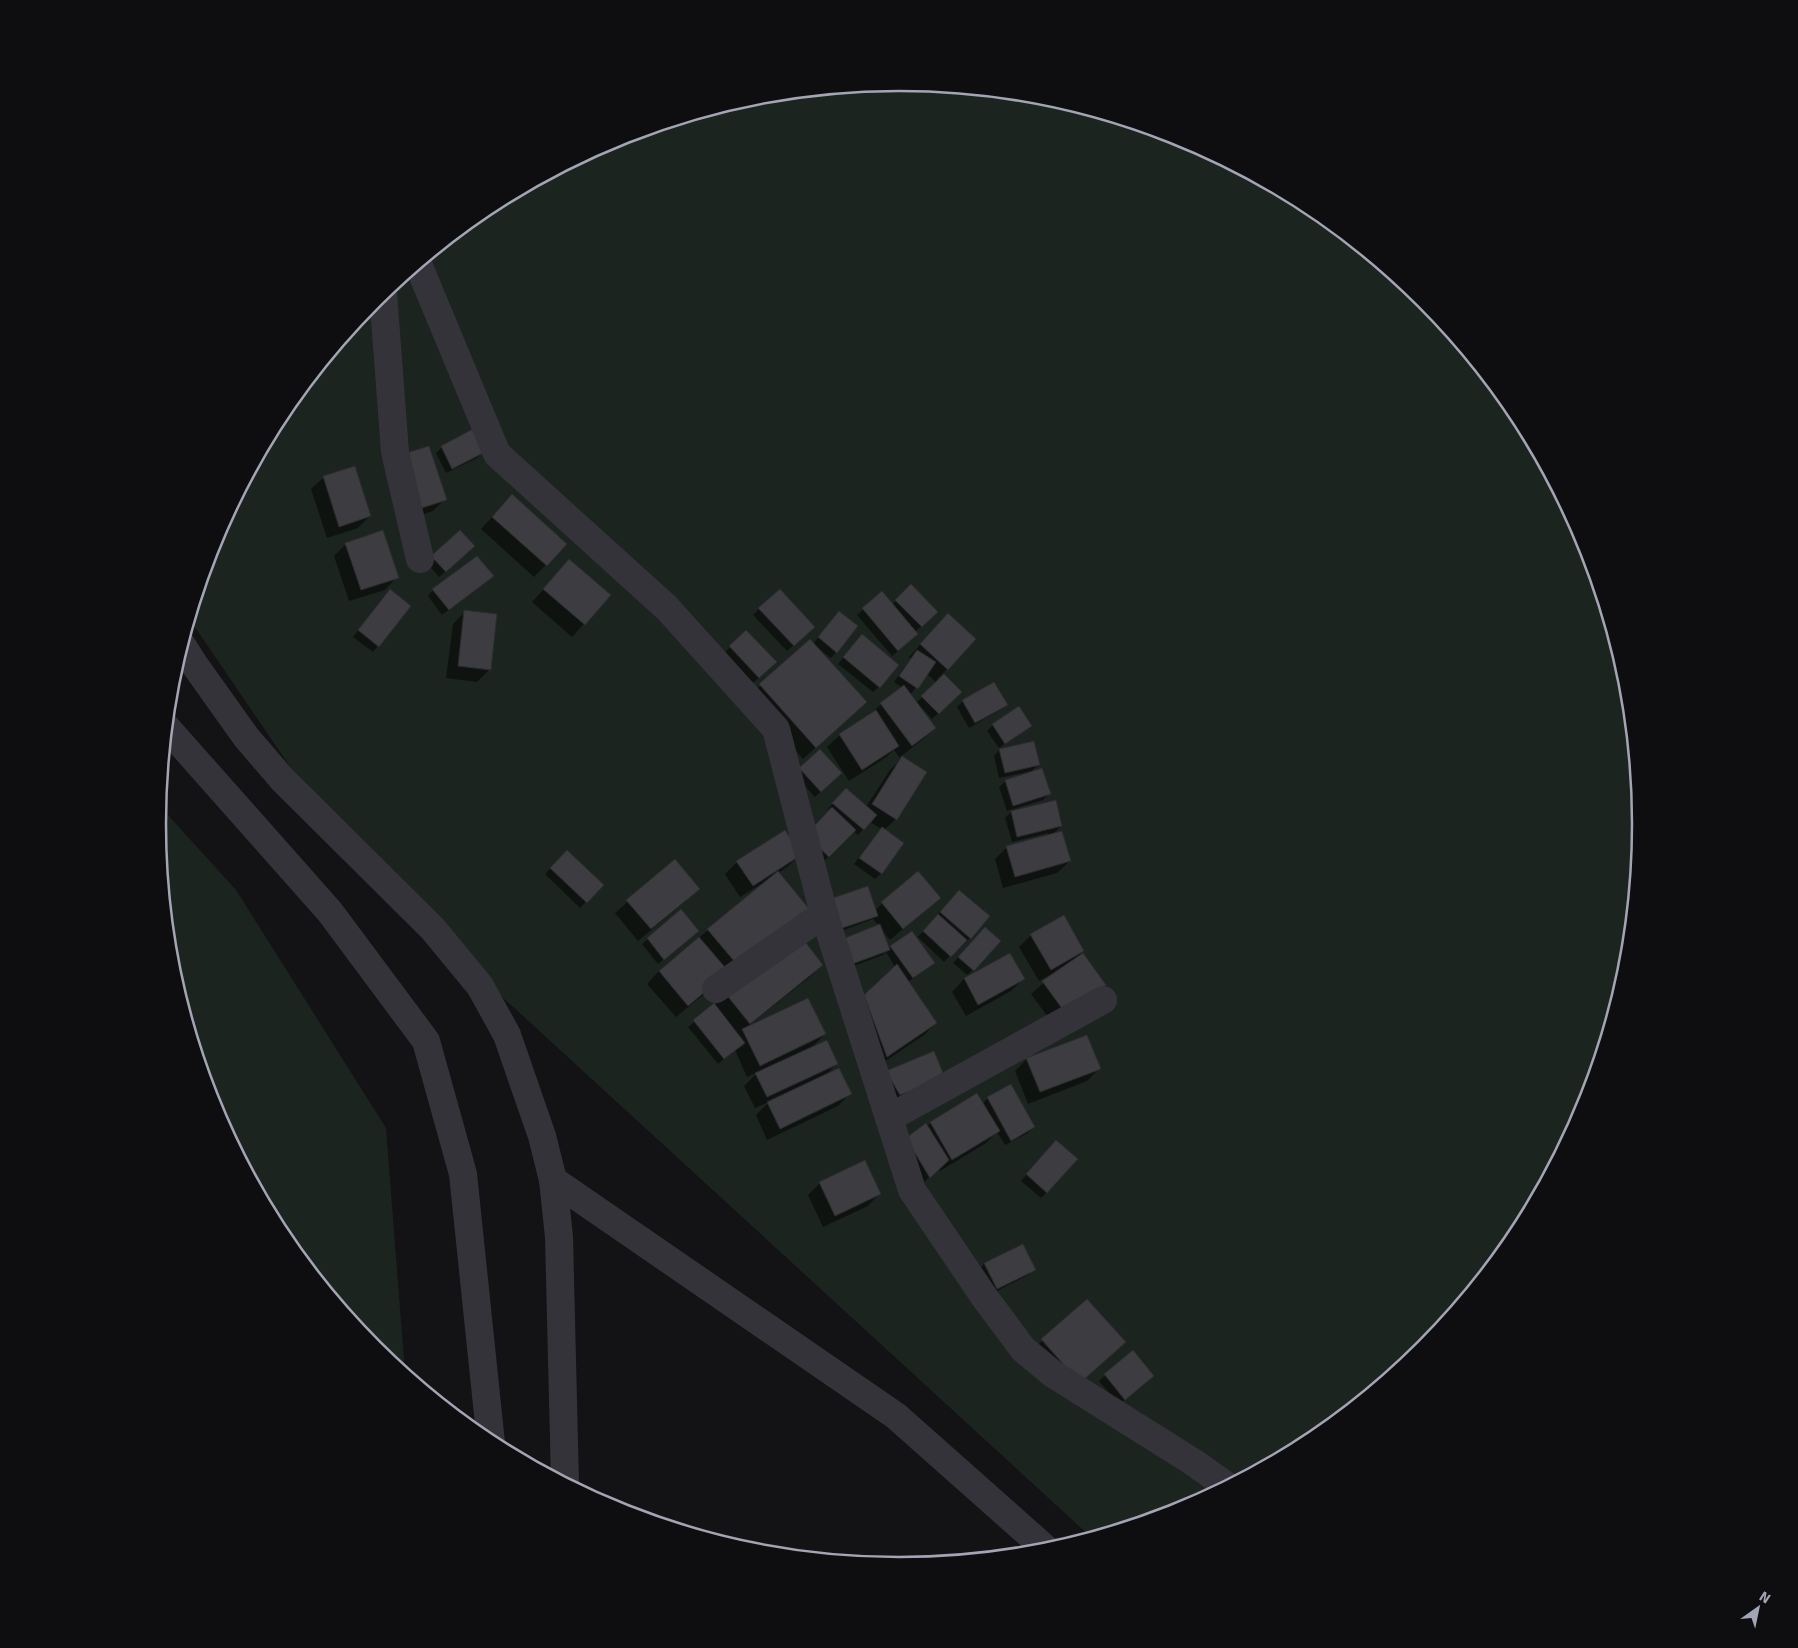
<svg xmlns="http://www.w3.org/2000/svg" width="1798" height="1648" viewBox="0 0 1798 1648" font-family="Signika,sans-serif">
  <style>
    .green { fill: #1c241f }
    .shadow { fill: #0007; fill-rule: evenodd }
    .building { fill: #3c3c41; stroke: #2d2c30 }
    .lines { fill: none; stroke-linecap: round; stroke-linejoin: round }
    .minor { stroke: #343339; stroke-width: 28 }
    .rim { fill: none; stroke: #a3a5b5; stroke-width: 2.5 }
  </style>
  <rect width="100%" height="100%" fill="#131214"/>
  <g class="green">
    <polygon points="899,83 1044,97 1183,139 1311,208 1424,300 1516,412 1584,541 1626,680 1640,824 1626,969 1584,1108 1515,1236 1423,1349 1311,1441 1182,1509 1091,1537 355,862 190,620 214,540 283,412 375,299 487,207 616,139 755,97"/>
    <polygon points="159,805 236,890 386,1128 405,1373 374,1348 282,1236 214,1107 172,968 158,824"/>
  </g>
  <g class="shadow">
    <polygon points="442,447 483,452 477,458 446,473 436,453"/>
    <polygon points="385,470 445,499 433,511 402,522"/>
    <polygon points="324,477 370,516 358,528 327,538 311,489"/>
    <polygon points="512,495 566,544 534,577 481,529"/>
    <polygon points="346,544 397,577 385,590 349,601 334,556"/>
    <polygon points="468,552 439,577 426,562 432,557"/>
    <polygon points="569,561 609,596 572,637 532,602"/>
    <polygon points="492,576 442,615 428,596 433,590"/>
    <polygon points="911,586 936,612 915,632 911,640 892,656 857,615 882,593 892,605"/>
    <polygon points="384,596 410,606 373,652 353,637"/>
    <polygon points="759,609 808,633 787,651 753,615"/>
    <polygon points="465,612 490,669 477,682 446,678 453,624"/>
    <polygon points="834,618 836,652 831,658 818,648 817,649 853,714 803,759 748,697 810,640 813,644"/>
    <path d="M936,627l11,42 -10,10 23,13 -28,27 -9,-10 -1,1 13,18 -13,12 -22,17 25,15 -29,47 -12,11 -3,43 -6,6 -21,-15 27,-35 -11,-7 -12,13 -5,-4 -30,31 -22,-20 29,-31 -2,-2 12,-14 26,12 24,-37 11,-11 -7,-9 -9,8 -36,23 -22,-34 13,-12 28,-18 13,-13 22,-16 -9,-6 17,-24 -2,-1zM927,674l10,9 -21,20 -6,-8z"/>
    <polygon points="746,632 775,662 753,683 724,653"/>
    <polygon points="856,642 879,687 873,692 838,664"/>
    <polygon points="963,701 1006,704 1000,710 969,728 957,707"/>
    <polygon points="993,725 1030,725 999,748 987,731"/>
    <polygon points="999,750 1038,765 1032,771 999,778 994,756"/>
    <polygon points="820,751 840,773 815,797 795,775"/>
    <polygon points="1041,770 1049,794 1043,800 1007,811 999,787 1005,782"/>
    <polygon points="1011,812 1061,826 1052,835 1070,861 1057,873 1003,888 995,859 1007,847 1048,836 1048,833 1012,842 1005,818"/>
    <polygon points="567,851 602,885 580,908 545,874"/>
    <polygon points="800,855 787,867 778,873 808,910 676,1017 647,984 659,971 762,885 761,884 740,897 725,874 737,862"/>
    <polygon points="675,861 686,901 638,941 615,913"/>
    <polygon points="918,873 939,898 890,940 882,930 888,949 891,947 933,963 908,982 936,1023 924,1035 875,1068 853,1008 895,967 886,952 883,955 838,972 879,926 873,919 831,935 821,907 875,910"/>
    <polygon points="953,897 970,938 964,943 963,942 944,962 918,937"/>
    <polygon points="681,911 691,936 658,964 642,944"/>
    <polygon points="979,934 973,970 967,975 953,963"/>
    <polygon points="1031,935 1083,951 1081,953 1104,985 1054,1025 1031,994 1053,975 1052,974 1039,981 1019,947"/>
    <polygon points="1009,954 1023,979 1011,991 966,1016 952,992 964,979"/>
    <polygon points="822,965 810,977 747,1027 825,1034 810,1049 837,1063 825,1076 850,1094 838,1106 767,1140 756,1115 769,1102 755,1108 744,1086 758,1072 747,1077 735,1050 718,1064 688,1027 714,1006 726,994"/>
    <polygon points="1027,1059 1099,1069 1087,1081 1028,1104 1015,1071"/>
    <polygon points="886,1072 943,1077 894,1100"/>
    <polygon points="977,1095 982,1104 988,1098 1034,1127 1028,1133 1005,1145 997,1132 986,1143 940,1171 938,1169 923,1183 901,1145 931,1123"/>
    <polygon points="1050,1147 1047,1192 1041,1198 1021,1181"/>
    <polygon points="820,1183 880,1193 868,1206 823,1227 808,1195"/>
    <polygon points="1023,1246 1034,1269 1028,1275 991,1294 979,1270 984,1264"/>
    <polygon points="1087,1301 1067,1394 1030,1352"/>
    <polygon points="1132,1352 1147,1382 1119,1404 1099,1381"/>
  </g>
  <g class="building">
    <polygon points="473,429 485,452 452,469 441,446"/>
    <polygon points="429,446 447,500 415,510 397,456"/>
    <polygon points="355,466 371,516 339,527 323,476"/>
    <polygon points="512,494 567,544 547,566 492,517"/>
    <polygon points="383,530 399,578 361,590 345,543"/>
    <polygon points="460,530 475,546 446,572 431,556"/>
    <polygon points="477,556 494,576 449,610 432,589"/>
    <polygon points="569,559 611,595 585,625 543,589"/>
    <polygon points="911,584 938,612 922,627 895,600"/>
    <polygon points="390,589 411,606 379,647 358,630"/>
    <polygon points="780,589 815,627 794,646 758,608"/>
    <polygon points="882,591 918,634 898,651 862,608"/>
    <polygon points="464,610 497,614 491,670 458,666"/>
    <polygon points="839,611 858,626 837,653 818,637"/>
    <polygon points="948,613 976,639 948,670 920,644"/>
    <polygon points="746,630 777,662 759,678 729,646"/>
    <polygon points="862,634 899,665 880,688 843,657"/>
    <polygon points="810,639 867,702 816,748 759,684"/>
    <polygon points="917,650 936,662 918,689 899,676"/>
    <polygon points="944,674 962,692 939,714 921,696"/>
    <polygon points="994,682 1008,705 975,723 962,700"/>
    <polygon points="904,685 936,728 912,746 880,703"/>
    <polygon points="1019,706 1032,726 1005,744 992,724"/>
    <polygon points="876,710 899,746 862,770 839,734"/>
    <polygon points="1034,741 1040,765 1005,773 999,749"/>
    <polygon points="820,749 842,773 821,792 799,768"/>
    <polygon points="902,756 927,772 897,820 872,804"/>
    <polygon points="1042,768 1051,794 1013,806 1005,780"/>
    <polygon points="846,788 877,815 864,830 832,803"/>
    <polygon points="1056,800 1062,826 1017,837 1011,811"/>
    <polygon points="832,807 856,830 829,857 806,835"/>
    <polygon points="882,827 904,843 882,874 859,858"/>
    <polygon points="785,830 801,855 753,886 736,861"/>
    <polygon points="1062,831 1071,861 1015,877 1006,846"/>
    <polygon points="567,850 604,885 587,903 550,868"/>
    <polygon points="675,859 700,889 651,929 626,900"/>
    <polygon points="778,871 810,910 740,968 707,929"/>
    <polygon points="918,871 941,898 903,929 881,902"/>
    <polygon points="868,886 878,916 836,930 827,900"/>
    <polygon points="959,890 990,916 971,939 940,912"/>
    <polygon points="681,909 699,931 664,960 647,938"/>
    <polygon points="938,914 967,940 951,957 923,931"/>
    <polygon points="1064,915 1084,951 1051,970 1030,934"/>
    <polygon points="880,924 890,950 844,967 835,942"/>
    <polygon points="985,927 1001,941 974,971 958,957"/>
    <polygon points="912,931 935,963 913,978 890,946"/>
    <polygon points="799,934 823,965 750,1024 725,993"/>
    <polygon points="699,937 729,972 688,1006 659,971"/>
    <polygon points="1010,953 1025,979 978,1005 964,978"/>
    <polygon points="1083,953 1106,985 1066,1014 1042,981"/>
    <polygon points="897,964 937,1023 887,1057 864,995"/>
    <polygon points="808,998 826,1034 760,1066 742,1029"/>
    <polygon points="714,1003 745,1043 724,1059 693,1020"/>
    <polygon points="1087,1035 1101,1069 1040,1092 1026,1058"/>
    <polygon points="827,1040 838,1064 767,1097 755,1073"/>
    <polygon points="934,1051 945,1078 900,1095 886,1071"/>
    <polygon points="839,1068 852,1094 780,1129 767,1102"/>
    <polygon points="1011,1084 1035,1127 1011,1141 987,1097"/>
    <polygon points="977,1093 1000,1131 952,1160 930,1122"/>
    <polygon points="926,1123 949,1160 930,1178 906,1138"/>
    <polygon points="1056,1140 1078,1159 1047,1193 1026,1174"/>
    <polygon points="865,1160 881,1194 835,1216 819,1182"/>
    <polygon points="1023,1244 1036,1270 997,1289 984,1263"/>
    <polygon points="1087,1299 1126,1342 1080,1383 1041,1339"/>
    <polygon points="1133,1350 1154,1376 1125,1400 1104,1374"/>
  </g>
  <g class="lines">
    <g class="minor">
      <polyline points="418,264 497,454 667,608 776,729 824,914 912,1190 985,1298 1023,1349 1053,1374 1193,1462 1227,1486"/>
      <polyline points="383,293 395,452 420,559"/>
      <polyline points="182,645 194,664 246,737 282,779 433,929 480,986 507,1035 542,1136 553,1180 559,1237 565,1482"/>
      <polyline points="167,728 330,912 426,1041 463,1174 491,1443"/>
      <polyline points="716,989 824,914"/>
      <polyline points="889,1118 1103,1000"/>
      <polyline points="553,1180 896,1416 1047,1550"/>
    </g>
  </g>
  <path d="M0 0H1798V1648H0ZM166 824a733 733 0 1 1 1466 0a733 733 0 1 1-1466 0Z" fill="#0e0d0f" fill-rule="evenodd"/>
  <path class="rim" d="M166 824a733 733 0 1 1 1466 0a733 733 0 1 1-1466 0Z"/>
  <g transform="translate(1758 1608) rotate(33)" stroke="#0e0d0f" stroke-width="4" paint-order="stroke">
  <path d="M0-4L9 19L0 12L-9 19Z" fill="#a3a5b5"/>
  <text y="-8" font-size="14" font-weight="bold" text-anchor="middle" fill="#a3a5b5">N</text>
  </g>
</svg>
